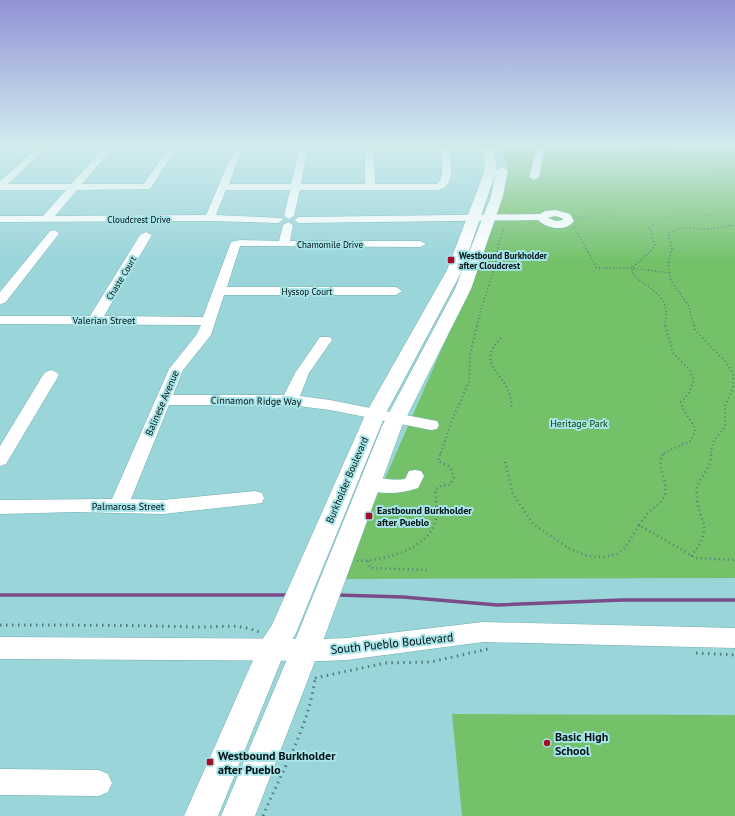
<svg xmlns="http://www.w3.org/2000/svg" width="735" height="816" viewBox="0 0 735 816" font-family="'PT Sans',sans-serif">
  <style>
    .green { fill: #74c16a }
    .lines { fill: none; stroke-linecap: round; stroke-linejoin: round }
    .stream { stroke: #7a4c89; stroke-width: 3.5 }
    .minor-casing { stroke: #72adb1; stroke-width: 1 }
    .major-casing { stroke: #72adb1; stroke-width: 1 }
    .path-far4 { stroke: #537c7f; stroke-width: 1; stroke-dasharray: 0.5 2; stroke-linecap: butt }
    .path-far3 { stroke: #537c7f; stroke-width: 1.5; stroke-dasharray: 1 2.5; stroke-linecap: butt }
    .path-far2 { stroke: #537c7f; stroke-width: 2; stroke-dasharray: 1 3; stroke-linecap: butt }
    .path-far1 { stroke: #537c7f; stroke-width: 2.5; stroke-dasharray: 1 3.5; stroke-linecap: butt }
    .path { stroke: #537c7f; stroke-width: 3; stroke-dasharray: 1.5 4.5; stroke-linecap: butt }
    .minor { fill: #fff; fill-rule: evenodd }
    .major { fill: #fff; fill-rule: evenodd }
    .shaded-wall { fill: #386aa7 }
    .poi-dot { fill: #a60d28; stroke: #a7e3e7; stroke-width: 1.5 }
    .labels { text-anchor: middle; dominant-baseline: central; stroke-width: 4; stroke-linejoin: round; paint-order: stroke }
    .far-street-label { font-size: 9px; fill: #001213; stroke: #a7e3e7 }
    .far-poi-label { font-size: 9px; font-weight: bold; fill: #001213; stroke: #a7e3e7; text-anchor: start }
    .street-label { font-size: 10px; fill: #001213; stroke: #a7e3e7 }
    .park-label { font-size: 10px; fill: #064000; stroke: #a7e3e7 }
    .poi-label { font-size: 10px; font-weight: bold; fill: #001213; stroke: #a7e3e7; text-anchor: start }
    .near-street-label { font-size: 12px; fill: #001213; stroke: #a7e3e7 }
    .near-poi-label { font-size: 12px; font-weight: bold; fill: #001213; stroke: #a7e3e7; text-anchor: start }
  </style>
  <rect width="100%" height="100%" fill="#9ad5da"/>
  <g class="green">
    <polygon points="502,147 735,147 735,578 341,579 450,330 508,171"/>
    <polygon points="452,714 735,715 735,816 462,816"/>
  </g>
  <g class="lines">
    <g class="stream">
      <polyline points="0,595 288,595"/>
      <polyline points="337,595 403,597 497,605 622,600 735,600"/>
    </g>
    <g class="minor-casing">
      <g id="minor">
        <path d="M38,147h9l-39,37h63l34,-37h8l-31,37h62l25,-37h8l-27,42 -73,1 -22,26 151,-1 29,-68h8l-14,37h62l9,-37h8l-7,37h64v-37h134l2,2 -4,3 -48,-1c2,12 7,35 -10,39h-139l-6,26 -5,3 -5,-3 6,-26h-64l-10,25 66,3 1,2 -5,3 -68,-2 -210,1v-6h43l23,-26h-66v-9zM373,151h67c2,11 5,25 -3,33h-62z"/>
        <polygon points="537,147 545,147 539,177 534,180 529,177"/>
        <path d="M556,210l14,4 4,7c-8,11 -27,8 -36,-1l-239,3 -5,-3 5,-3 241,-3 5,-3zM555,216l7,2 1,2 -7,1 -8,-3z"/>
        <polygon points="288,222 293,225 290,241 420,241 426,244 420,247 240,246 227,287 396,287 402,291 396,295 224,295 211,335 183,370 173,395 284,395 295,373 320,337 330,337 332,340 309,373 300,396 330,400 431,420 437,421 439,425 437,429 431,430 330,410 290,405 169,405 131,499 163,500 255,491 262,493 264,498 262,503 163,514 76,512 0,514 0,500 112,499 169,369 197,334 201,325 0,324 0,316 90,316 140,235 146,232 152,235 104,316 203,317 231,242 240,240 279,241 283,225"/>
        <polygon points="54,230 59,233 58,235 5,303 0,304 0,292 50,231"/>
        <polygon points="51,370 56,372 59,375 6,464 0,466 0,446 43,375 46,372"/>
        <path d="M415,470l6,1 3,5 -6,12c-19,6 -35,7 -54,1l-3,-5 3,-5c13,-4 27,3 41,0l4,-8z"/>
        <polygon points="483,622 735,628 735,648 483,642 347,660 323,661 0,659 0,637 323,639 347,638"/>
        <polygon points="0,769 99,770 108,774 112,783 108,792 99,796 0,795"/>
      </g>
    </g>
    <g class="major-casing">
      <polygon id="major" points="480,147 490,147 497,163 495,175 463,268 491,196 496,170 502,167 508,170 503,196 471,289 402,426 326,633 255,816 221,816 298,633 382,426 455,289 462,271 386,413 296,633 283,656 218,816 184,816 262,640 272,625 366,413 447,270 483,175 485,163"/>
    </g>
    <g class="path-far4">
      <polyline points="507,147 511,156 512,167"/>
      <polyline points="673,147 661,151 678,153 687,160 711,167 735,183"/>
      <polyline points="505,209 513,185 513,177"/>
      <polygon points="578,216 583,218 584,220 578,221 573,218"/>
      <polyline points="584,218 599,213 615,217 617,221"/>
      <path d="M652,226c22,-22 57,-3 83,-16"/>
      <polyline points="728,226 735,225"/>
    </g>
    <g class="path-far3">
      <path d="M653,225l-3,3 5,17 -5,7 -18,16 1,7c11,10 31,18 33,35 1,5 -1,11 -1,16"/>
      <polyline points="574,227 597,268 632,268 669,273"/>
      <path d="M477,326c4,-20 12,-40 18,-60 3,-12 1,-24 9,-35l-4,-4"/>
      <polyline points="694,326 689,306 671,281 668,264 672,249 668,236 670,232 684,228 711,229 734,225"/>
    </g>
    <g class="path-far2">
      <polyline points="694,325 695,330 726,362 733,373 733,388 725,406 725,427 713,442 711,453"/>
      <path d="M501,338c-25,25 1,33 9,57 1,4 1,9 2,13"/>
      <polyline points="441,453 452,420 469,382 470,355 477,325"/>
      <path d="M664,453l26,-12 5,-9c-1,-12 -12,-18 -14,-30l8,-9 5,-13 -5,-11 -16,-16 -8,-28"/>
    </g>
    <g class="path-far1">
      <polyline points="505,462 513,494 533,524 570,549 588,556 604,557 617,554 625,548 639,525 696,558 735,560"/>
      <path d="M639,525c3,-4 6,-9 10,-13 6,-6 14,-9 16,-18 4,-15 -12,-29 0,-42"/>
      <path d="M691,556c27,-32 3,-36 6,-67 1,-9 8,-14 11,-22 3,-5 3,-10 3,-15"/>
      <path d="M357,561c27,-1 70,-10 79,-41 3,-10 -2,-21 0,-31l6,-4h8l4,-8 -4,-10 -12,-6 3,-9"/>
      <polyline points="368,561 370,568 429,570"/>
    </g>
    <g class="path">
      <path d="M0,625c65,0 130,0 195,2 25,1 43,-5 66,6"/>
      <polyline points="696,653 735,655"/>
      <polyline points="315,678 385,663 431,662 492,648"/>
      <path d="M263,816c19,-46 45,-87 52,-137"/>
    </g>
    <use href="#minor" class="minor"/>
    <use href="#major" class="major"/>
  </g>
  <polygon class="shaded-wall" points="643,147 665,147 643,149"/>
  <linearGradient id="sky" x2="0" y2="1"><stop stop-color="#9194d6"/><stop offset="0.56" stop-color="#d2ecee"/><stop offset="1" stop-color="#d2ecee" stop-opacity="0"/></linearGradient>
  <rect width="735" height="261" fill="url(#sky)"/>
  <g class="poi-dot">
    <rect x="447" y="256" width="8" height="8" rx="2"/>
    <rect x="365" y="512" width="8" height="8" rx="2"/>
    <circle cx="547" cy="743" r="4"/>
    <rect x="206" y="758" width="8" height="8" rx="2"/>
  </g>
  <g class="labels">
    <g class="far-street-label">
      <text x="139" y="219">Cloudcrest Drive</text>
      <text x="330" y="244">Chamomile Drive</text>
      <text transform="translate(121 278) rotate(-59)">Chaste Court</text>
      <text x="307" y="291">Hyssop Court</text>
    </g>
    <g class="far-poi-label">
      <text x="459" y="255">Westbound Burkholder<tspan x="459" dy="10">after Cloudcrest</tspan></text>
    </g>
    <g class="street-label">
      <text x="104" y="320">Valerian Street</text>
      <text transform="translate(256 401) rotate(1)">Cinnamon Ridge Way</text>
      <text transform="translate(162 403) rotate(-67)">Balinese Avenue</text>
      <text transform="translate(347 480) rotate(-67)">Burkholder Boulevard</text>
      <text x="128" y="506">Palmarosa Street</text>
    </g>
    <g class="park-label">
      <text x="579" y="423">Heritage Park</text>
    </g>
    <g class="poi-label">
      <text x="377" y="510">Eastbound Burkholder<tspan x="377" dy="12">after Pueblo</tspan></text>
    </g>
    <g class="near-street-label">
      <text transform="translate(392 643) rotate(-6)">South Pueblo Boulevard</text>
    </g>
    <g class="near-poi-label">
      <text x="555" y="736">Basic High<tspan x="555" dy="14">School</tspan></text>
      <text x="218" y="755">Westbound Burkholder<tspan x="218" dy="14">after Pueblo</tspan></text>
    </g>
  </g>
</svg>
